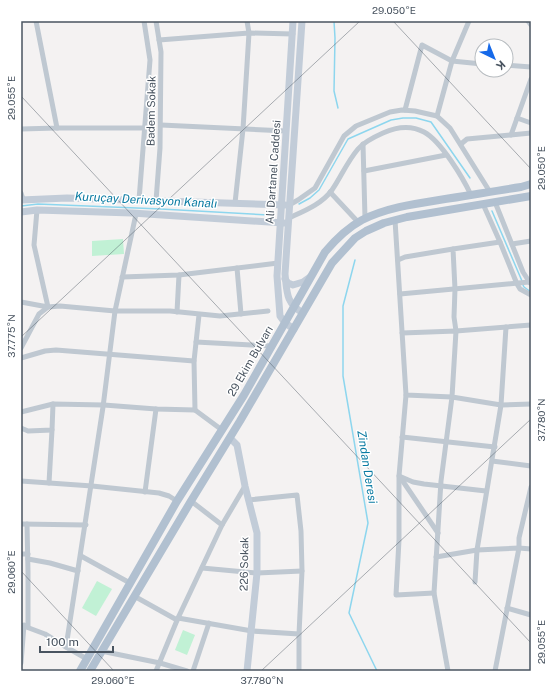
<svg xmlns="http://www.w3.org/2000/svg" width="552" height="692" viewBox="0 0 552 692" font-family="'Public Sans',sans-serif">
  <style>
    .green { fill: #c1f1d5 }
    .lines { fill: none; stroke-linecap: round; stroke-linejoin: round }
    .stream { stroke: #8dd6ee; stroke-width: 1.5 }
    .street { stroke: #bfc8d1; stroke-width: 5 }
    .secondary { stroke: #c2ccd8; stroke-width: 7 }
    .primary { stroke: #b1c0d0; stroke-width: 8 }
    .ticks { fill: none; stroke: #495460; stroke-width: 1; stroke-opacity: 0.45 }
    .labels { text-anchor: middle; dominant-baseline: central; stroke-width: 3; stroke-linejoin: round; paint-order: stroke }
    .street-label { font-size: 11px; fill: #495460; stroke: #fff }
    .water-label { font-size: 12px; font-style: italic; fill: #0b7ba2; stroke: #fff }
    .neatline { fill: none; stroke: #495460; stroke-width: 1.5 }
    .ticks-label { font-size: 10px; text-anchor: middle; fill: #495460 }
  </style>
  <rect width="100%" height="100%" fill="#f4f2f2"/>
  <g class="green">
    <polygon points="123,239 124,254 92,256 92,241"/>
    <polygon points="97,581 112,589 96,616 82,608"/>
    <polygon points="183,630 195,635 187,655 175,650"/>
  </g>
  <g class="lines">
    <g class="stream">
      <polyline points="334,21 335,38 334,91 338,108"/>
      <polyline points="299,204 310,198 319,190 348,139 391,120 403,118 416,118 431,122 470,178"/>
      <polyline points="21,206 38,204 161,209 269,215"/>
      <polyline points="492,211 522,281"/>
      <polyline points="355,260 343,306 343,376 368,523 349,613 377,671"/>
      <polyline points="523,285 524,287 531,292"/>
    </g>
    <g class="street">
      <polyline points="528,21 531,25"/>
      <polyline points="159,40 249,33 293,34"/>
      <polyline points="506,65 531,67"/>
      <polyline points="405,110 422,45 452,61 482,64"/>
      <polyline points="437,116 452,61 469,21"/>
      <polyline points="517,118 531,123"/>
      <polyline points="161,125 286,131"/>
      <polyline points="57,128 144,128"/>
      <polyline points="21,129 57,128 36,21"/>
      <polyline points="511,135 531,79"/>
      <polyline points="363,144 365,218"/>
      <polyline points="461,144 467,139 531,133"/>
      <polyline points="364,171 446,155"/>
      <polyline points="330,192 358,222"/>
      <polyline points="21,193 23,199"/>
      <polyline points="139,200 150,60 144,21"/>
      <polyline points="156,201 160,148 161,52 156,21"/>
      <polyline points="495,202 523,272 530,283"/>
      <polyline points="235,203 243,129 249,33 247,21"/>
      <polyline points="483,204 500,242 517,284 520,289 531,295"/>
      <polyline points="289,205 298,200 315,188 344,136 356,126 390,112 402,110 415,111 437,116 450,128 490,192"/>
      <path d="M289,218c15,-7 33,-14 43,-28 9,-13 15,-28 26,-41 6,-7 16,-12 25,-16 13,-6 28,-8 41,-1 17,9 39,46 47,63"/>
      <polyline points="395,220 406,395 452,397 441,481 434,593 448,671"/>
      <polyline points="500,242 453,249 455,289 454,317 456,331 531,325"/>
      <polyline points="512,244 531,241"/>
      <polyline points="398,260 405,257 453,249"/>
      <polyline points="237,268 241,314"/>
      <polyline points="122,277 179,275 278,263"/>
      <polyline points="400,294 529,282"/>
      <polyline points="21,302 48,307 34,245 37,210"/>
      <polyline points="177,312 179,275"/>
      <polyline points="402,333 456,331 452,397 501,405 531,404"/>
      <polyline points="196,342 271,346"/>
      <polyline points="21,348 39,314 48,307 60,306 115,311 170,311 220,316 268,311"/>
      <polyline points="21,358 45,351 56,350 194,361"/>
      <polyline points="406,395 399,476 413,482 424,484 486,491"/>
      <polyline points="195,410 222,430"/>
      <polyline points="21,412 53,404 104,405 156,409 195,410 194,361 199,315"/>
      <polyline points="21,428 28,431 52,430 53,404"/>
      <polyline points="402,437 495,447"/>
      <polyline points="492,461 531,466"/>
      <polyline points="399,476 399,540 396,595 434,593"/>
      <polyline points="400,477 438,533"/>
      <polyline points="21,481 92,486 159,493 169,496 177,501"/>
      <polyline points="49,483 52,430"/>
      <polyline points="531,487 519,538 519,548 531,549"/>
      <polyline points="145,492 156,409"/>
      <polyline points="248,500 297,495 301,531 302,571 299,634 299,671"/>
      <polyline points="191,501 222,525"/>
      <polyline points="21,524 86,525"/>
      <polyline points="27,524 28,572 28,627"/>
      <polyline points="21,554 28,554"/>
      <polyline points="81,556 130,583"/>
      <polyline points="436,557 477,550 519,548 495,671"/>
      <polyline points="28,559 50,563 78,571"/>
      <polyline points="202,568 257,573 302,571"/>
      <polyline points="475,582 477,550 501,405 506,327"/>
      <polyline points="134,596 177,620"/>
      <polyline points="507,608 531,615"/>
      <polyline points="178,618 252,631 299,634"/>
      <polyline points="21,625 45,634 66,647 87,659"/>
      <polyline points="66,647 103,407 115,311 136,214"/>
      <polyline points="101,651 160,663 187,671"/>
      <polyline points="21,663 24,625"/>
      <polyline points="156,671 178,618 222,525 245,486"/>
      <polyline points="193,671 209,623"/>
    </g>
    <g class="secondary">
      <polyline points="293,21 277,276 280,316 285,323 294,329"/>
      <path d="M302,21l-17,253c2,19 1,29 18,39"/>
      <polyline points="21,200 67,198 285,205"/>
      <polyline points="21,212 37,210 132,213 284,223"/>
      <polyline points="285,279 288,283 293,285 303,282 310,277"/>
      <polyline points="230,438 237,445 245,486 257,533 257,573 247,671"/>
    </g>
    <g class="primary">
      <path d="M80,671l97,-170 67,-106 81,-143c11,-13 22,-24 37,-32 24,-12 51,-16 77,-20 27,-4 55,-9 82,-13l10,-3"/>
      <polyline points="90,671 191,501 240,421 332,263 355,238 366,231 384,223 407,217 531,196"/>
    </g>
  </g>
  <path class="ticks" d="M393,21l138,148M21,96l510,547M21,337l339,-316M21,571l93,100M261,671l270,-252"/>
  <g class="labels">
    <g class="street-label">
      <text transform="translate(151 111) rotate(-89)">Badem Sokak</text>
      <text transform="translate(273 172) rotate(-86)">Ali Dartanel Caddesi</text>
      <text transform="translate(250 361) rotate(-60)">29 Ekim Bulvarı</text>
      <text transform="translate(244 564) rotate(-89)">226 Sokak</text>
    </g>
    <g class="water-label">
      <text transform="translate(146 200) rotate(3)">Kuruçay Derivasyon Kanalı</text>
      <text transform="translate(367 467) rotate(81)">Zindan Deresi</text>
    </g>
  </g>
  <rect width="552" height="692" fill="none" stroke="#ffffff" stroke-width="44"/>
  <g transform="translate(494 58) rotate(137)"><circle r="19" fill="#ffffff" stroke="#b6bbbf"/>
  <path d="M0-3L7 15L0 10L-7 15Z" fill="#1669e9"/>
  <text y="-6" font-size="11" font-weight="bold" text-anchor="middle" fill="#495460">K</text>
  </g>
  <path d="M40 646v6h73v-6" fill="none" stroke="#495460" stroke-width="2"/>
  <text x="46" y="646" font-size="12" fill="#495460" stroke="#ffffff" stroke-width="3" paint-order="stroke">100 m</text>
  <rect x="22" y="22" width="508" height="648" class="neatline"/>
  <g class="ticks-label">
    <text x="394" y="14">29.050°E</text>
    <text transform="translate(11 98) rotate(-90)" y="4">29.055°E</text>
    <text transform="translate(541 168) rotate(-90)" y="4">29.050°E</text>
    <text transform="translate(11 336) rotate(-90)" y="4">37.775°N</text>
    <text transform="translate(541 420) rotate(-90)" y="4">37.780°N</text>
    <text transform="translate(11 572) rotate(-90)" y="4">29.060°E</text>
    <text transform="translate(541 642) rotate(-90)" y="4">29.055°E</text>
    <text x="113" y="684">29.060°E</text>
    <text x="262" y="684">37.780°N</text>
  </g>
</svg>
